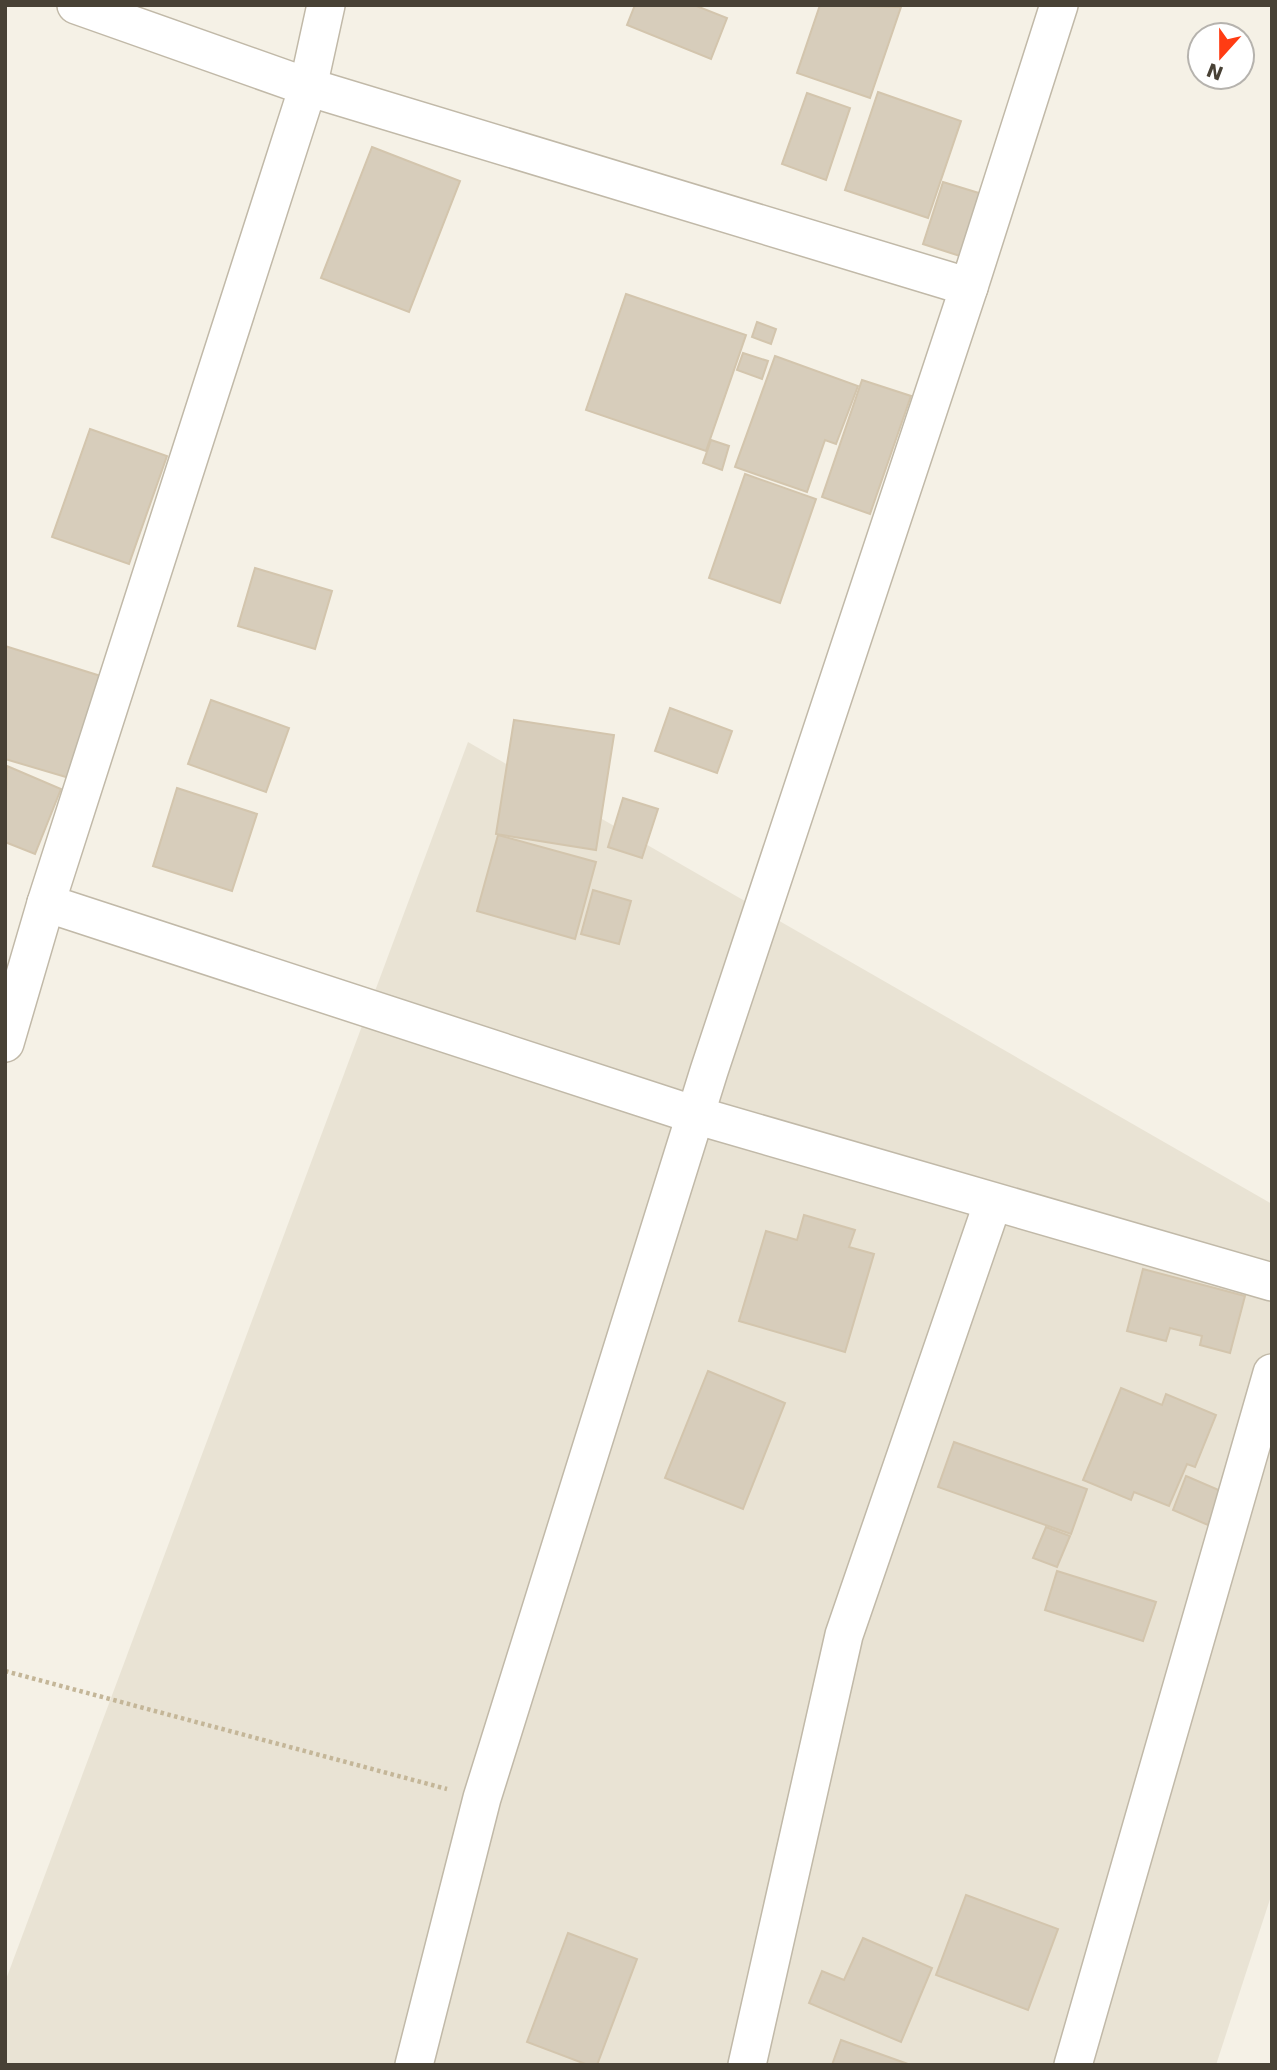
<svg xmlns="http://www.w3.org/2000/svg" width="1277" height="2070" viewBox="0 0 1277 2070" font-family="'DejaVu Sans',sans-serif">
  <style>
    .residential { fill: #e9e3d4 }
    .building { fill: #d7cdbb; stroke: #d3c5ad; stroke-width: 2 }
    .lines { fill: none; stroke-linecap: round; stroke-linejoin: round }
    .street-casing { stroke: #c1b9a8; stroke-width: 40 }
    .path { stroke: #c4b698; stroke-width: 4.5; stroke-dasharray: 3.5 3.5; stroke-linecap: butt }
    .street { stroke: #fff; stroke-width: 37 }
  </style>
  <rect width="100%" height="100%" fill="#f5f1e6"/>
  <polygon class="residential" points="468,742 1272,1204 1272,1893 1216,2065 5,2065 5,1982"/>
  <g class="building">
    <polygon points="635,5 694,5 727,18 711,59 627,25"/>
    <polygon points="820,5 901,7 870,98 797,73"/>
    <polygon points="878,92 961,121 928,218 845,190"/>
    <polygon points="807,93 850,108 826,180 782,164"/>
    <polygon points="372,147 460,181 409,312 321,278"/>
    <polygon points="943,182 982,194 963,257 923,244"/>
    <polygon points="626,294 746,335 706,451 586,410"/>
    <polygon points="757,322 776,329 771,344 752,337"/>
    <polygon points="743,353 768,361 762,379 737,370"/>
    <polygon points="775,356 858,386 836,444 825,440 807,492 735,467"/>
    <polygon points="862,380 911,396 870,514 822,497"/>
    <polygon points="90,429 167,456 129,564 52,537"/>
    <polygon points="711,440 729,446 722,470 703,463"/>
    <polygon points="745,474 816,499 780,603 709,578"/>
    <polygon points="255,568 332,591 315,649 238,626"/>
    <polygon points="5,646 107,678 76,780 5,759"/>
    <polygon points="211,700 289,728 266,792 188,764"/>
    <polygon points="670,708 732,731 717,773 655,751"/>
    <polygon points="514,720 614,735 596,850 496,834"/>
    <polygon points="7,766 61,789 35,854 5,842"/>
    <polygon points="177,788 257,814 232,891 153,866"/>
    <polygon points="623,798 658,809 642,858 608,847"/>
    <polygon points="498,835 596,862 575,939 477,911"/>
    <polygon points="593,890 631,901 619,944 581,934"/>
    <polygon points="804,1215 855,1230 849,1247 874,1254 845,1352 739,1321 766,1231 797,1240"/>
    <polygon points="1143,1269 1245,1296 1230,1353 1200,1345 1202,1336 1170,1328 1166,1341 1127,1331"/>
    <polygon points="708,1371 785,1403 743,1509 665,1478"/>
    <polygon points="1121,1388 1162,1405 1166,1394 1216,1415 1195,1467 1187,1464 1169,1506 1134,1492 1131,1500 1083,1480"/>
    <polygon points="954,1442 1087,1489 1071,1534 938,1487"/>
    <polygon points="1186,1476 1221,1491 1208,1525 1173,1510"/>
    <polygon points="1046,1527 1070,1536 1057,1567 1033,1558"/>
    <polygon points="1057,1571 1156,1602 1143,1641 1045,1610"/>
    <polygon points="966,1895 1058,1929 1028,2010 936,1975"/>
    <polygon points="568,1933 637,1959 597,2065 588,2065 527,2042"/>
    <polygon points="863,1938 932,1968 901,2042 809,2003 822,1971 844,1980"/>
    <polygon points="841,2040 908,2064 908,2065 832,2065"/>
  </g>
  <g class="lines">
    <g class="street-casing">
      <g id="street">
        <polyline points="76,5 308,87 969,287"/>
        <polyline points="46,903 695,1115 1272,1282"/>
        <polyline points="5,1043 46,903 308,87 326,5"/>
        <polyline points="414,2065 482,1798 709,1071 969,287 1059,5"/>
        <polyline points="747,2065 844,1635 993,1202"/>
        <polyline points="1073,2065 1272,1373"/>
      </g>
    </g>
    <polyline class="path" points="5,1671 447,1789"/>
    <use href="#street" class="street"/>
  </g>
  <rect width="1277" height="2070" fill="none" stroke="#484135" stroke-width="14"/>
  <g transform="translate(1221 56) rotate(201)"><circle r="33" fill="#ffffff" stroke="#b6b3ae" stroke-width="2"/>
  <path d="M0-5L12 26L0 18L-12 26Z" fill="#ff3c13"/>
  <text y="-10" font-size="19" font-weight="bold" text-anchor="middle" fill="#484135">N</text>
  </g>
</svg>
